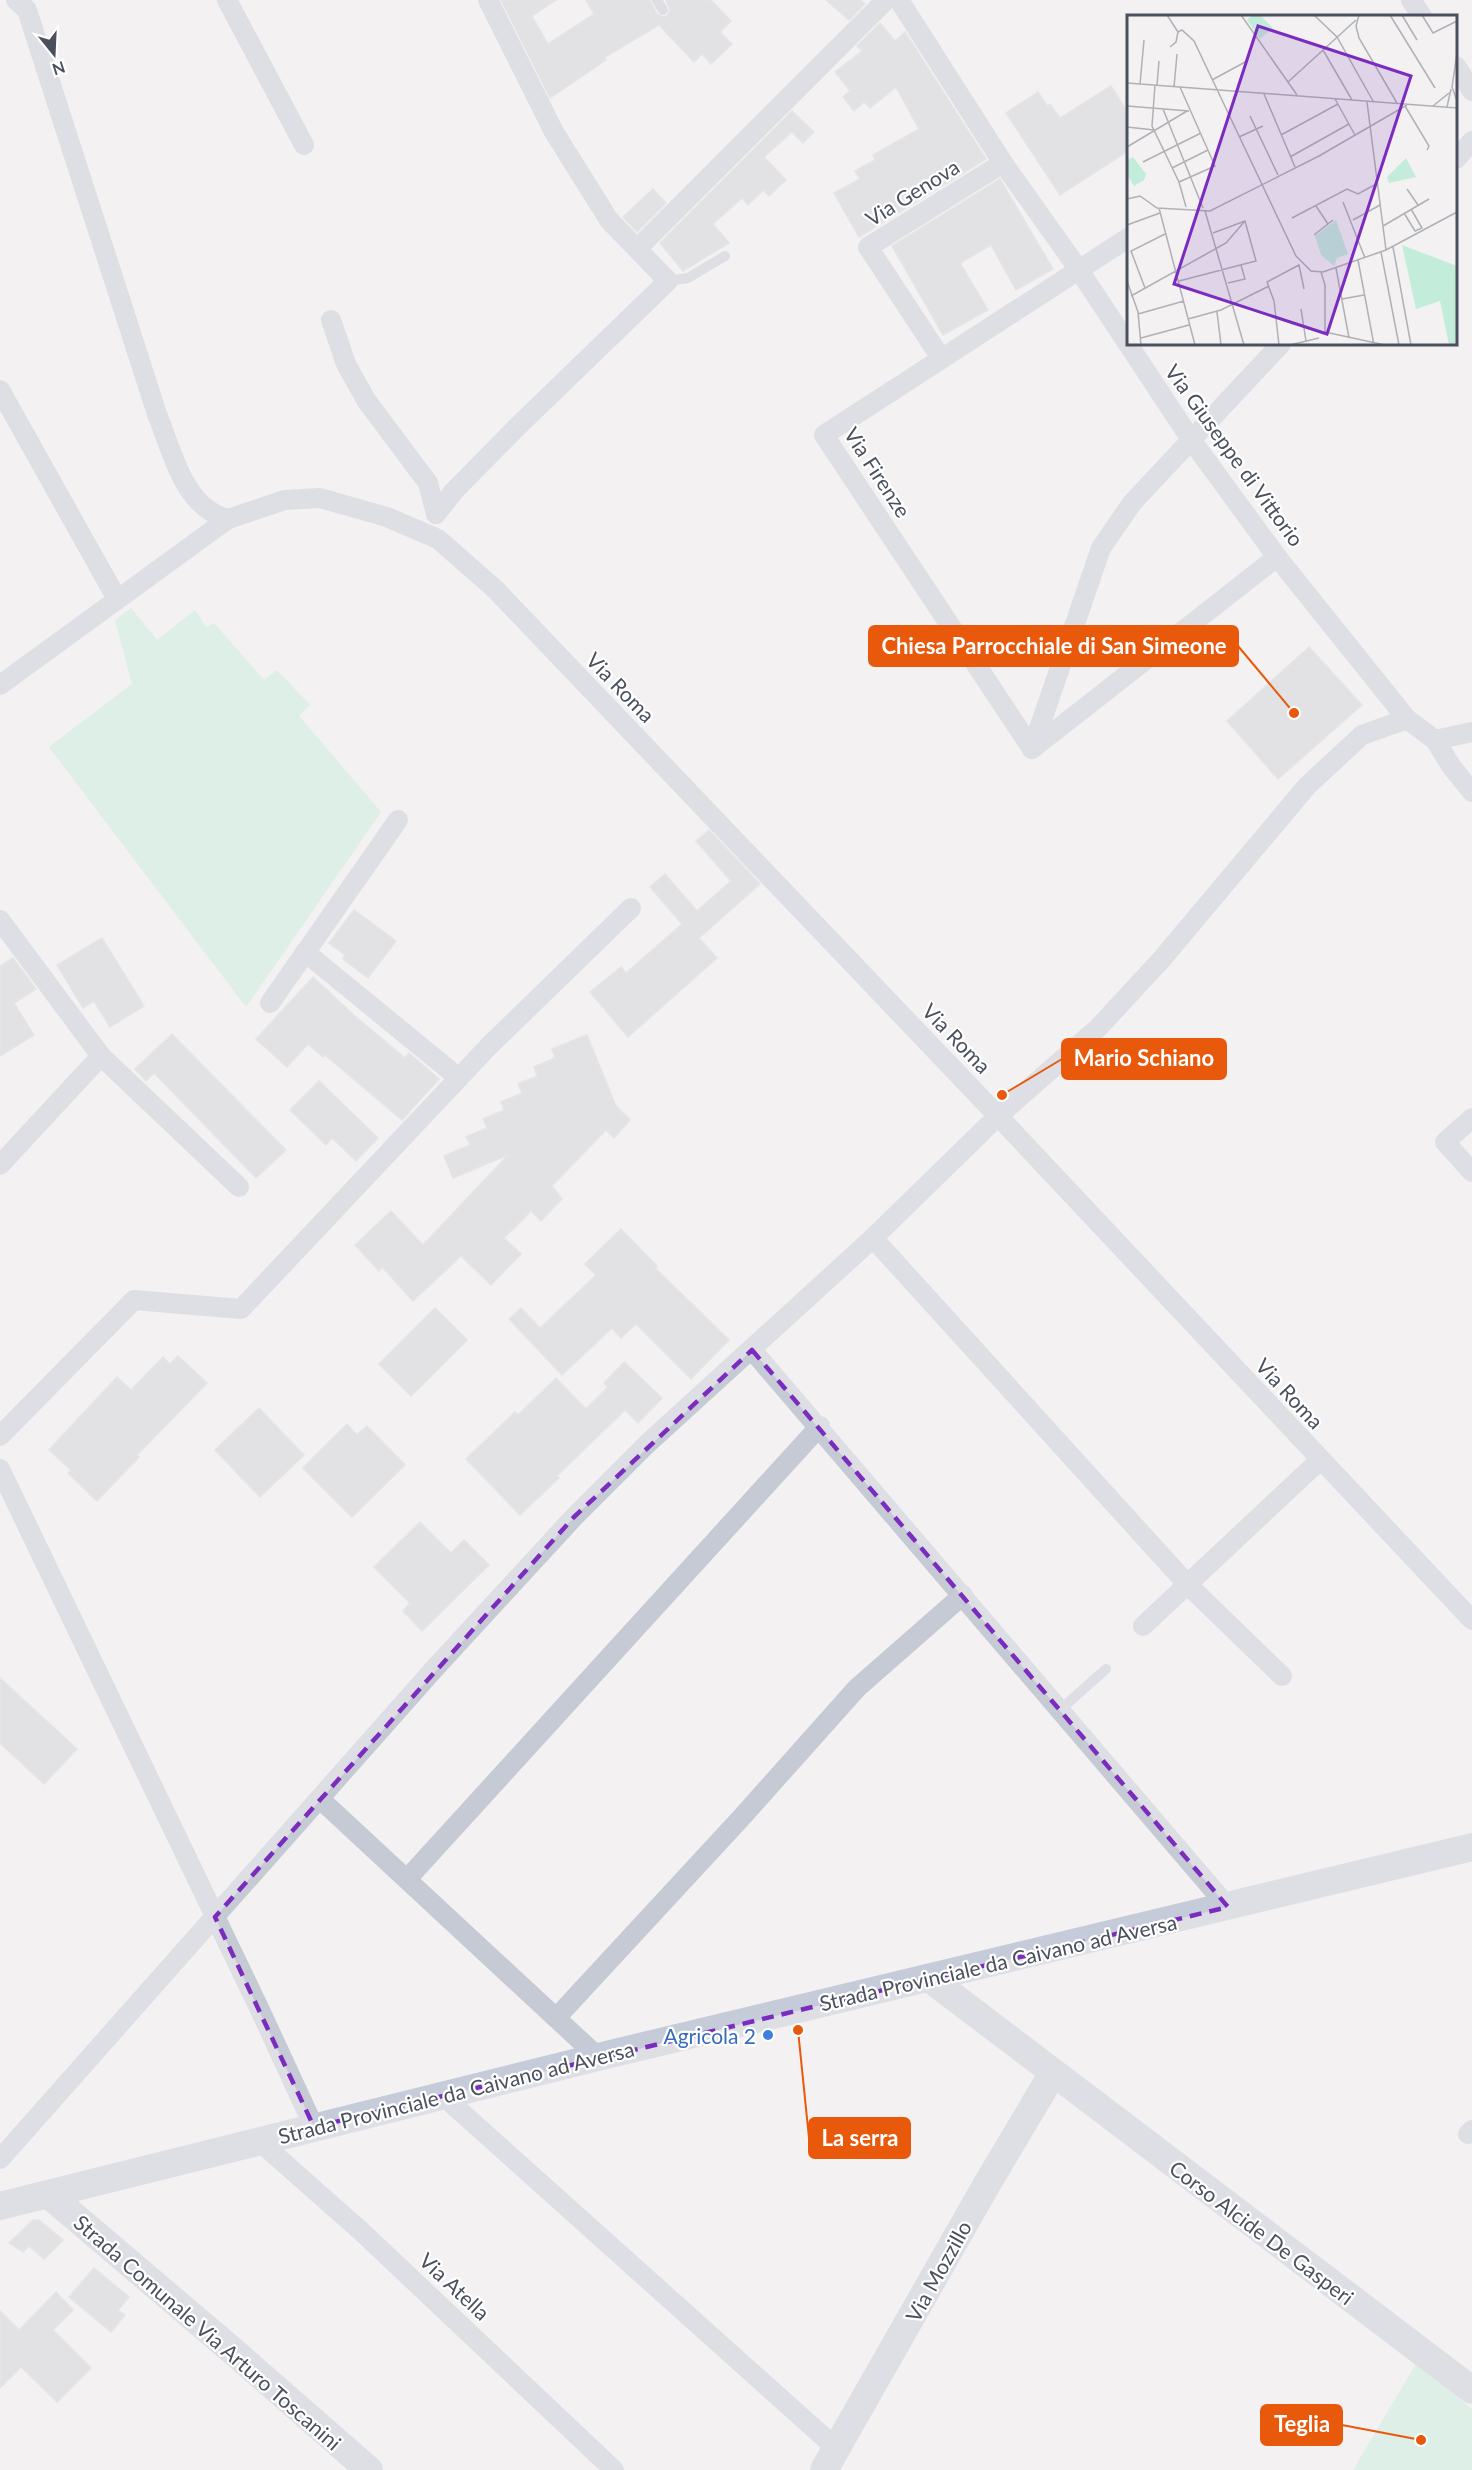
<svg xmlns="http://www.w3.org/2000/svg" width="1472" height="2470" viewBox="0 0 1472 2470" font-family="Lato,sans-serif">
  <style>
    .green { fill: #c3edda }
    .building { fill: #cecfd5; stroke: #d5d6db; stroke-width: 1.5 }
    .lines { fill: none; stroke-linecap: round; stroke-linejoin: round }
    .lane { stroke: #c5cad4; stroke-width: 10 }
    .street { stroke: #c5cad4; stroke-width: 20 }
    .secondary { stroke: #c5cbd8; stroke-width: 28 }
    .marked { fill: none; stroke: #7b2cbf; stroke-width: 4.5; stroke-dasharray: 12 8; stroke-linejoin: round }
    .shop-dot { fill: #3f7fe0; stroke: #fff; stroke-width: 2 }
    .labels { text-anchor: middle; dominant-baseline: central; stroke-width: 4.5; stroke-linejoin: round; paint-order: stroke }
    .street-label { font-size: 21px; fill: #4a505d; stroke: #fff }
    .shop-label { font-size: 21px; fill: #366cbe; stroke: #fff; text-anchor: end }
    .inset-road { fill: none; stroke: #afb1b6; stroke-width: 1.5 }
    .view { fill: #7b2cbf; fill-opacity: 0.15; stroke: #7b2cbf; stroke-width: 3 }
    .inset-edge { fill: none; stroke: #4a505d; stroke-width: 3 }
    .leader { fill: none; stroke: #e8590c; stroke-width: 2 }
    .callout-dot { fill: #e8590c; stroke: #fff; stroke-width: 2 }
    .callout { fill: #e8590c; stroke: #e8590c; stroke-width: 2 }
    .callout-label { font-size: 22px; text-anchor: middle; font-weight: bold; fill: #fff }
  </style>
  <rect width="100%" height="100%" fill="#f3f1f1"/>
  <g class="green">
    <polygon points="131,608 157,640 195,610 206,627 214,623 264,680 277,670 310,705 299,716 381,812 246,1007 49,747 132,684 115,620"/>
    <polygon points="1416,2364 1472,2409 1472,2470 1353,2470"/>
  </g>
  <g class="building">
    <polygon points="501,0 556,0 532,16 548,44 594,14 586,0 650,0 657,14 663,17 667,16 670,10 666,0 711,0 731,21 720,32 732,44 711,64 702,54 694,62 659,25 605,57 606,60 550,98"/>
    <polygon points="826,0 861,0 865,4 849,20"/>
    <polygon points="880,23 895,41 905,32 986,159 859,237 834,193 860,179 855,171 875,160 873,155 919,129 896,87 870,108 864,102 854,111 843,97 850,91 835,72 862,51 857,46"/>
    <polygon points="1111,86 1128,113 1128,151 1060,195 1006,113 1038,92 1047,106 1050,104 1060,118"/>
    <polygon points="792,111 814,132 803,143 792,132 764,157 786,180 769,196 763,190 748,205 742,198 713,224 729,243 683,271 660,243"/>
    <polygon points="1000,179 1053,269 1016,290 991,245 960,263 988,310 943,335 892,246"/>
    <polygon points="653,189 666,203 637,232 623,217"/>
    <polygon points="1309,647 1362,705 1278,779 1227,721"/>
    <polygon points="709,830 760,884 699,938 717,958 628,1037 590,992 621,967 626,973 682,924 650,887 665,874 697,911 731,881 696,841"/>
    <polygon points="354,910 396,941 368,978 343,959 345,955 329,943"/>
    <polygon points="102,938 144,1006 110,1027 94,1001 83,1008 57,965"/>
    <polygon points="13,958 36,989 14,1003 34,1035 0,1056 0,966"/>
    <polygon points="313,977 356,1017 405,1058 409,1053 439,1079 402,1120 325,1055 323,1057 308,1044 287,1067 256,1039"/>
    <polygon points="172,1034 286,1150 256,1178 154,1073 146,1081 135,1069"/>
    <polygon points="587,1035 616,1106 630,1120 614,1138 606,1130 552,1186 562,1199 541,1221 531,1211 504,1238 521,1254 491,1285 461,1256 413,1301 382,1267 379,1271 355,1245 391,1211 423,1245 508,1155 453,1178 444,1156 470,1145 466,1137 487,1128 483,1119 504,1110 501,1102 522,1093 518,1084 537,1076 534,1067 555,1058 552,1049"/>
    <polygon points="319,1081 378,1138 356,1161 332,1138 326,1145 290,1110"/>
    <polygon points="621,1229 657,1266 655,1268 729,1340 691,1379 636,1324 621,1338 612,1328 562,1375 509,1319 521,1308 540,1328 596,1275 585,1264"/>
    <polygon points="435,1308 467,1340 411,1396 379,1364"/>
    <polygon points="178,1356 207,1383 137,1455 139,1457 97,1501 68,1473 71,1470 49,1450 117,1377 131,1390 163,1357 170,1364"/>
    <polygon points="624,1362 662,1398 638,1423 625,1410 557,1476 559,1478 520,1515 466,1459 515,1412 518,1415 556,1378 586,1409 608,1387 604,1383"/>
    <polygon points="259,1408 304,1455 260,1497 215,1450"/>
    <polygon points="347,1424 357,1435 367,1426 405,1465 352,1517 303,1468"/>
    <polygon points="420,1522 451,1553 464,1540 489,1565 422,1631 403,1611 410,1603 374,1567"/>
    <polygon points="0,1678 77,1749 44,1784 0,1743"/>
    <polygon points="33,2220 39,2220 63,2240 44,2259 29,2246 23,2252 9,2243"/>
    <polygon points="94,2268 129,2297 118,2310 125,2315 111,2332 69,2297"/>
    <polygon points="56,2292 73,2310 53,2330 91,2368 57,2402 21,2367 0,2388 0,2311 19,2330"/>
  </g>
  <g class="lines">
    <g class="lane">
      <polyline points="657,0 663,10"/>
      <polyline points="668,281 688,278 725,256"/>
      <polyline points="1061,1709 1106,1669"/>
    </g>
    <g class="street">
      <path d="M16,0l11,10 130,404c16,39 26,93 71,105"/>
      <polyline points="227,0 304,145"/>
      <polyline points="899,0 1003,163 1079,270 1192,441 1277,557 1407,719 1435,740 1472,732"/>
      <polyline points="1411,0 1422,16"/>
      <polyline points="1456,66 1472,91"/>
      <polyline points="1456,159 1472,141"/>
      <polyline points="1128,238 824,435 1032,749 1277,557"/>
      <polyline points="638,248 886,0"/>
      <polyline points="331,320 346,364 366,400 428,483 436,514"/>
      <polyline points="941,358 868,247 1003,163"/>
      <polyline points="0,390 117,599"/>
      <polyline points="436,514 454,491 517,427 668,281 609,220 554,132 488,0"/>
      <polyline points="0,685 228,519 285,500 320,498 387,517 438,539 495,589 663,765 998,1116 1472,1620"/>
      <polyline points="1435,740 1451,766 1472,792"/>
      <polyline points="1032,749 1101,548 1132,503 1281,344"/>
      <polyline points="0,920 101,1056 239,1187"/>
      <polyline points="305,952 459,1078"/>
      <polyline points="270,1003 398,820"/>
      <polyline points="1472,1118 1445,1142 1472,1172"/>
      <polyline points="0,1165 101,1056"/>
      <polyline points="873,1238 1188,1585 1282,1676"/>
      <polyline points="752,1350 1228,1907"/>
      <polyline points="0,1436 134,1300 241,1309 489,1046 631,908"/>
      <polyline points="0,1469 260,2010 314,2127"/>
      <polyline points="1143,1626 1320,1460"/>
      <polyline points="320,1799 598,2057"/>
      <polyline points="408,1878 820,1426"/>
      <polyline points="556,2018 741,1818 857,1688 963,1595"/>
      <polyline points="442,2095 837,2449"/>
      <polyline points="1468,2134 1472,2130"/>
      <polyline points="259,2141 362,2232 614,2470"/>
      <polyline points="0,2159 435,1668 574,1517 647,1444 873,1238 998,1116 1098,1028 1161,960 1307,786 1362,735 1407,719"/>
    </g>
    <g class="secondary">
      <polyline points="929,1978 1472,2390"/>
      <polyline points="48,2194 234,2352 369,2470"/>
      <polyline points="0,2206 598,2057 1472,1847"/>
      <polyline points="824,2470 987,2184 1053,2073"/>
    </g>
  </g>
  <path d="M0 0H1472V2470H0ZM752,1350l476,557 -914,220 -99,-210 359,-400z" fill="#f3f1f1" fill-opacity=".55" fill-rule="evenodd"/>
  <path class="marked" d="M752,1350l476,557 -914,220 -99,-210 359,-400z"/>
  <circle class="shop-dot" cx="768" cy="2035" r="6"/>
  <g class="labels">
    <g class="street-label">
      <text transform="translate(912 192) rotate(-32)">Via Genova</text>
      <text transform="translate(1235 455) rotate(54)">Via Giuseppe di Vittorio</text>
      <text transform="translate(878 472) rotate(57)">Via Firenze</text>
      <text transform="translate(621 687) rotate(46)">Via Roma</text>
      <text transform="translate(957 1038) rotate(46)">Via Roma</text>
      <text transform="translate(1290 1393) rotate(47)">Via Roma</text>
      <text transform="translate(998 1962) rotate(-13)">Strada Provinciale da Caivano ad Aversa</text>
      <text transform="translate(456 2092) rotate(-14)">Strada Provinciale da Caivano ad Aversa</text>
      <text transform="translate(1262 2232) rotate(37)">Corso Alcide De Gasperi</text>
      <text transform="translate(938 2271) rotate(-61)">Via Mozzillo</text>
      <text transform="translate(455 2286) rotate(43)">Via Atella</text>
      <text transform="translate(208 2332) rotate(41)">Strada Comunale Via Arturo Toscanini</text>
    </g>
    <g class="shop-label">
      <text x="756" y="2035">Agricola 2</text>
    </g>
  </g>
  <g transform="translate(1127 15)">
    <rect width="330" height="330" fill="#f3f1f1"/>
    <path d="M125,0h8l13,13 -13,11 -13,-19zM6,142l13,17 -2,6 -10,6 -7,-11v-15zM279,143l10,19 -27,6 -2,-6zM209,205l12,34 -11,4 -3,8 -13,-11 -6,-19zM275,230l55,21v79h-8l-9,-44 -24,8z" fill="#c3edda"/>
    <path class="inset-road" d="M40,0l11,17M114,0l56,80M187,0l23,22 36,64M232,0l-3,11 3,12 38,65M263,0l45,73M275,0l15,25M295,0l11,18 24,-12M51,17l4,-2 12,11 102,215 15,15 12,1 63,-22 71,-38M43,32l6,-5 2,-10M196,35l29,50M330,38l-5,34 5,14M85,65l35,-19M161,67l68,-62M0,68l330,25M13,69l4,-44M28,70l-3,41 27,56 7,25M30,70l2,-24M47,72l3,-33M137,79l31,73M208,84l20,36M240,87l19,148M0,91l62,5M278,91l24,40 -2,4M306,91l16,-13M320,92l4,-18M36,94l40,99M123,101l28,59M0,112l27,3M154,120l57,-31M112,122l24,-11M0,132l60,-36M163,142l59,-33M16,147l58,-29M45,153l36,-18M52,167l36,-16 -35,-79M280,174l11,16M0,184l13,-3 17,12 53,3 109,-55 88,-51M216,187l22,56M189,191l12,18M32,193l36,137M78,196l39,134M277,198l11,18 7,-3 -11,-19M165,203l55,-29 11,5 20,-11M226,205l27,-15M0,210l33,-12M256,211l46,-27M187,220l19,-15M266,232l18,98M254,237l18,93M231,245l16,85M209,253l13,70M194,257l4,13v47M0,266l11,31 3,33M52,266l77,-20 -11,-40 -32,12M101,268l17,-4 -4,-14M18,273l-14,-37 34,-17M4,281l95,-53 19,-22M215,284l22,-4M174,294l5,32M90,297l4,33M11,299l46,-13M61,304l33,-9 48,-24M198,317l60,13M14,323l48,-13M152,330l-5,-44 -7,-19 32,-17 5,24M163,330l29,-7"/>
    <path class="view" d="M131,11l153,50 -84,258 -153,-50z"/>
    <rect width="330" height="330" class="inset-edge"/>
  </g>
  <path class="leader" d="M1294 713L1238 646M1002 1095L1062 1059M798 2030L809 2138M1421 2440L1342 2425"/>
  <g class="callout-dot">
    <circle cx="1294" cy="713" r="6"/>
    <circle cx="1002" cy="1095" r="6"/>
    <circle cx="798" cy="2030" r="6"/>
    <circle cx="1421" cy="2440" r="6"/>
  </g>
  <g class="callout">
    <rect x="869" y="626" width="369" height="40" rx="6"/>
    <rect x="1062" y="1039" width="164" height="40" rx="6"/>
    <rect x="809" y="2118" width="101" height="40" rx="6"/>
    <rect x="1261" y="2405" width="81" height="40" rx="6"/>
  </g>
  <g class="callout-label">
    <text x="1054" y="654">Chiesa Parrocchiale di San Simeone</text>
    <text x="1144" y="1066">Mario Schiano</text>
    <text x="860" y="2146">La serra</text>
    <text x="1302" y="2432">Teglia</text>
  </g>
  <g transform="translate(54 54) rotate(162)" stroke="#ffffff" stroke-width="4.5" paint-order="stroke">
  <path d="M0-4.5L10 22L0 15L-10 22Z" fill="#4a505d"/>
  <text y="-9" font-size="16" font-weight="bold" text-anchor="middle" fill="#4a505d">N</text>
  </g>
</svg>
